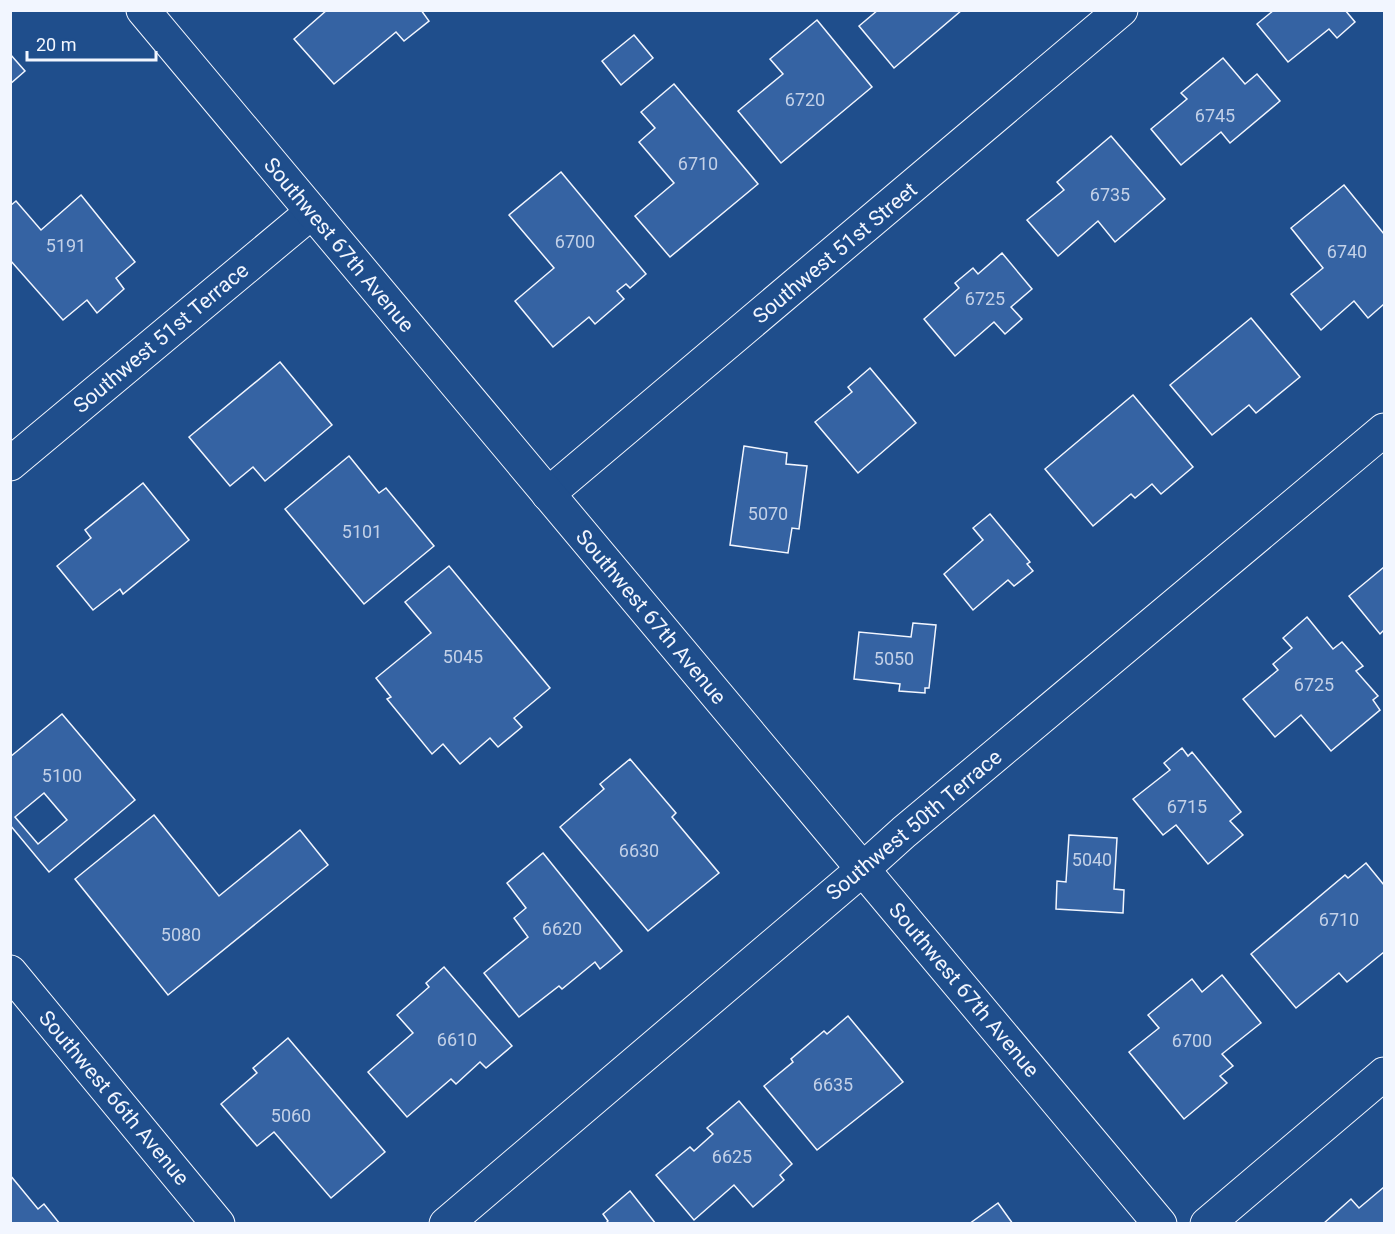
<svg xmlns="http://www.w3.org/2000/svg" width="1395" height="1234" viewBox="0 0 1395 1234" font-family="Roboto,sans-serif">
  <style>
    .building { fill: #3563a3; stroke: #f2f6ff; stroke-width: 1.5; fill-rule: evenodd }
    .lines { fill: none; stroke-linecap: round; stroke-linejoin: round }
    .minor-casing { stroke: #f2f6ff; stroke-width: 35 }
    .secondary-casing { stroke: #f2f6ff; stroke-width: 35 }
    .minor { stroke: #1f4e8c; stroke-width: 33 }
    .secondary { stroke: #1f4e8c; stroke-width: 33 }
    .labels { text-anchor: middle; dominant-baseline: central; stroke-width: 4.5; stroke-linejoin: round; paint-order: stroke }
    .number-label { font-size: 18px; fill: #c3d1e8 }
    .street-label { font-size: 21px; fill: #f2f6ff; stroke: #1f4e8c }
  </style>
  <rect width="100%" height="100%" fill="#1f4e8c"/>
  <g class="building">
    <polygon points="327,10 421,10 429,21 404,41 396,32 334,84 294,39"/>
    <polygon points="878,10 962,10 894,68 859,26"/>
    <polygon points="1274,10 1345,10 1355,22 1337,38 1329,29 1288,62 1257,24"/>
    <polygon points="817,20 872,87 781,163 738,111 783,74 770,59"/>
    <polygon points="634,35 653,58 621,85 602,61"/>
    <polygon points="10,54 25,71 10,84"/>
    <polygon points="1223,58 1245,84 1257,74 1280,101 1230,143 1221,132 1181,165 1151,129 1187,99 1181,93"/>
    <polygon points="674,84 758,184 670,257 635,216 674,183 639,142 655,128 641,112"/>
    <polygon points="1111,136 1165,199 1115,242 1098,221 1058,256 1027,220 1064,190 1057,182"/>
    <polygon points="561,172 646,274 630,288 626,284 617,291 624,299 595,324 589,317 553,347 515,301 554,268 509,215"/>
    <polygon points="1344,185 1384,234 1384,304 1368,318 1354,301 1321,330 1291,294 1323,268 1291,228"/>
    <polygon points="81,195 135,262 116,278 124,289 97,313 87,300 63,320 10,260 10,206 16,201 41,230"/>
    <polygon points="1002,253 1032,289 1011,307 1022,319 1005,334 994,322 955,356 924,319 959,288 955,283 973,268 978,274"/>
    <polygon points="1251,318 1300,377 1256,413 1249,405 1212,435 1170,385"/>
    <polygon points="280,362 332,425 265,481 253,467 230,486 189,437"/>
    <polygon points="870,368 916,423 858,473 815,422 852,392 848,387"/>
    <polygon points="1133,395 1193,467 1161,494 1152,484 1135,498 1131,494 1093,526 1045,469"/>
    <polygon points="744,446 787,453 786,464 807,466 799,529 792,528 788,553 730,545"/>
    <polygon points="349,456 379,493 386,488 434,546 364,604 285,509"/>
    <polygon points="143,483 189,540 123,594 120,589 93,610 57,566 91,538 85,530"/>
    <polygon points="990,514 1030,562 1027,564 1033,571 1014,586 1008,580 973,610 944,574 983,540 973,528"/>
    <polygon points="449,566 550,688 514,718 522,727 498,747 490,738 460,764 443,744 432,754 387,699 391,697 376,678 431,633 405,602"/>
    <polygon points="1384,567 1384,630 1380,634 1349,596"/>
    <polygon points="1307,617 1333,649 1342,642 1363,666 1356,671 1378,696 1373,700 1380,710 1331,751 1301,715 1275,737 1243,699 1278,670 1273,664 1292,648 1283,638"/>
    <polygon points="913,623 936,625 929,688 925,688 925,693 899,691 900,684 854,679 859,632 911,637"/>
    <path d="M62,714l73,86 -86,72 -39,-47v-68zM44,793l23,27 -29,24 -23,-27z"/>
    <polygon points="1182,748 1188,756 1192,752 1241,812 1230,821 1243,835 1208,864 1176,825 1163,835 1133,799 1170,770 1164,763"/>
    <polygon points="630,759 676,813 672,817 719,873 648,931 560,827 604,789 600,784"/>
    <polygon points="154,815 219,896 300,830 328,865 168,995 75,879"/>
    <polygon points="1069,835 1117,838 1114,889 1124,890 1123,913 1056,909 1057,881 1066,882"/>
    <polygon points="543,853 622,951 600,969 595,962 562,989 559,986 519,1017 484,973 528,937 514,918 526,908 507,883"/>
    <polygon points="1366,863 1384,885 1384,952 1347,982 1339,973 1296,1008 1251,954 1345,875 1348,878"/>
    <polygon points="444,967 512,1046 486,1068 480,1062 456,1084 451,1079 407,1117 368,1072 413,1033 397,1015 429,987 426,983"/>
    <polygon points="1222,975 1261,1023 1222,1054 1233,1066 1220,1076 1227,1083 1184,1119 1129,1052 1159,1028 1148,1015 1192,979 1202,992"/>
    <polygon points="848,1016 903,1082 817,1150 764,1086 793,1062 791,1059 824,1031 827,1034"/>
    <polygon points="288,1038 385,1152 331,1198 274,1132 257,1146 221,1104 257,1073 253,1068"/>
    <polygon points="739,1101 792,1164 780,1175 784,1180 753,1207 734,1185 694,1220 656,1175 690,1147 694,1151 713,1134 707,1128"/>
    <polygon points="10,1175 38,1209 44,1204 60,1224 10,1224"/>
    <polygon points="1384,1187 1384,1224 1323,1224 1351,1199 1359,1208"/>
    <polygon points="630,1191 656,1224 605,1224 608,1221 603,1214"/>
    <polygon points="998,1203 1013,1224 969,1224"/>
  </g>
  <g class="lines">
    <g class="minor-casing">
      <g id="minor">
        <polyline points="10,464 312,212"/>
        <polyline points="548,494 1121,10"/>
        <polyline points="10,972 218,1224"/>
        <polyline points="446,1224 863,869 904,832 1384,430"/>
        <polyline points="1207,1224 1384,1074"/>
      </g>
    </g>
    <g class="secondary-casing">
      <polyline id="secondary" points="143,10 1160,1224"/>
    </g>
    <use href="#minor" class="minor"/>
    <use href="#secondary" class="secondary"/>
  </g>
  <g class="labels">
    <g class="number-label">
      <text x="805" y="99">6720</text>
      <text x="1215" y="115">6745</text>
      <text x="698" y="163">6710</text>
      <text x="1110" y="194">6735</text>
      <text x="575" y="241">6700</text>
      <text x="66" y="245">5191</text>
      <text x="1347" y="251">6740</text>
      <text x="985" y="298">6725</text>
      <text x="768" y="513">5070</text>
      <text x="362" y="531">5101</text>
      <text x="463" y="656">5045</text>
      <text x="894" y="658">5050</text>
      <text x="1314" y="684">6725</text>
      <text x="62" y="775">5100</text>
      <text x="1187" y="806">6715</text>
      <text x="639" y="850">6630</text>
      <text x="1092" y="859">5040</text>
      <text x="1339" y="919">6710</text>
      <text x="562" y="928">6620</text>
      <text x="181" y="934">5080</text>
      <text x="457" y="1039">6610</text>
      <text x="1192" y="1040">6700</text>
      <text x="833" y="1084">6635</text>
      <text x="291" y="1115">5060</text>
      <text x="732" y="1156">6625</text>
    </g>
    <g class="street-label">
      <text transform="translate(339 245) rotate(50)">Southwest 67th Avenue</text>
      <text transform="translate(835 253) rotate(-40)">Southwest 51st Street</text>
      <text transform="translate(161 338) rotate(-40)">Southwest 51st Terrace</text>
      <text transform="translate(651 617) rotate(50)">Southwest 67th Avenue</text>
      <text transform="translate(914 825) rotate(-40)">Southwest 50th Terrace</text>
      <text transform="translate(964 990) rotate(50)">Southwest 67th Avenue</text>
      <text transform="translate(114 1098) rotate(50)">Southwest 66th Avenue</text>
    </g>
  </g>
  <rect width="1395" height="1234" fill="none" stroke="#f2f6ff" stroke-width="24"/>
  <path d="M27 51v9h129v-9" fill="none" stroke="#f2f6ff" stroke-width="3"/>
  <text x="36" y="51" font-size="18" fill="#f2f6ff" stroke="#1f4e8c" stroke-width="4.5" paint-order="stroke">20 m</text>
</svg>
